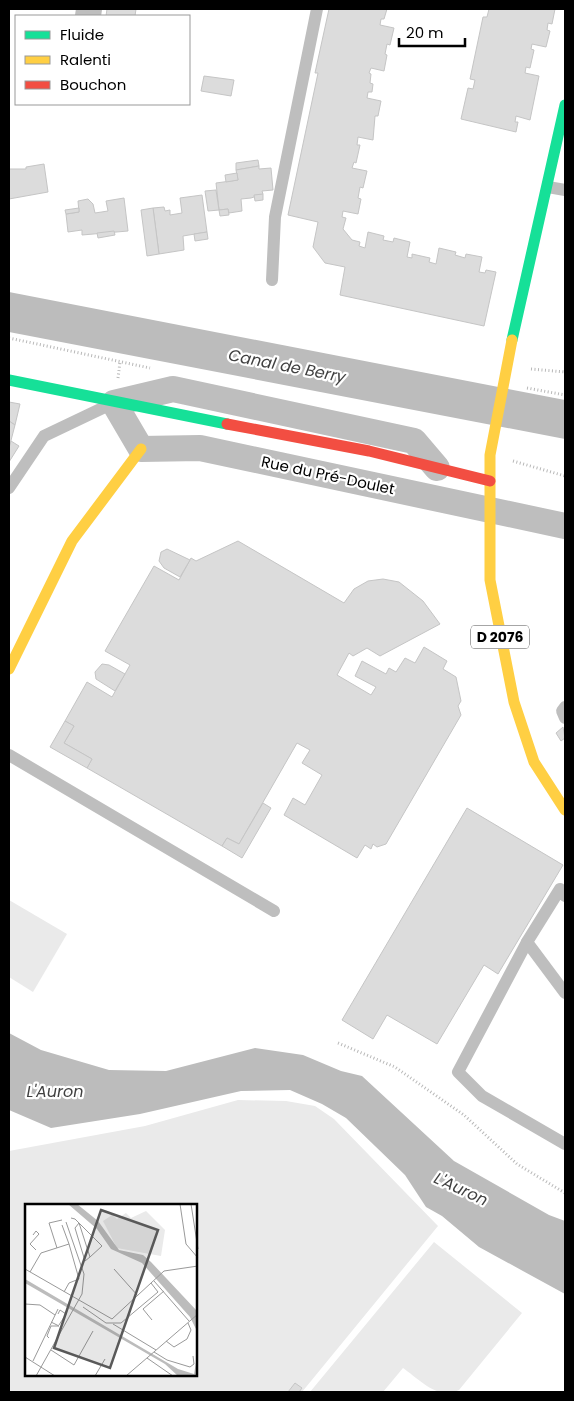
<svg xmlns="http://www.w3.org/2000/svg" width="574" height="1401" viewBox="0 0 574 1401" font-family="Poppins,sans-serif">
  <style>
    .green { fill: #eaeaea; fill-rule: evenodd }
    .water { fill: #bcbcbc }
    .building { fill: #dcdcdc; stroke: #c5c5c5 }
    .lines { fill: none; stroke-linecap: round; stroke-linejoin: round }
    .path { stroke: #b8b8b8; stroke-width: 3; stroke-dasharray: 1 2.5; stroke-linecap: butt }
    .lane { stroke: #bebebe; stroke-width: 12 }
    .street { stroke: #bebebe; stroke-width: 26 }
    .fast { stroke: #16e098; stroke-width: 11 }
    .slow { stroke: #ffcf43; stroke-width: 11 }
    .jam { stroke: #f24e42; stroke-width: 11 }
    .labels { text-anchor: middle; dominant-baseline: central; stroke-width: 4.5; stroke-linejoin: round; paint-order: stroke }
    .shield { fill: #fff; stroke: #4c4c4c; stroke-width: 1 }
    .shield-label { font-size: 14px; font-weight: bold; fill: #000 }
    .street-label { font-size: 15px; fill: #000; stroke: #fff }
    .water-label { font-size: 16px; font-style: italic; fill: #404040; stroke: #fff }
    .inset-road { fill: none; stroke: #999; stroke-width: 1 }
    .view { fill: #595959; fill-opacity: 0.15; stroke: #595959; stroke-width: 2.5 }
    .inset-edge { fill: none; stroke: #000; stroke-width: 2.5 }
  </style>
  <rect width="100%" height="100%" fill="#fff"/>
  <g class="green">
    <polygon points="9,900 67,934 33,992 9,977"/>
    <path d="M238,1100l48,1 29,5 19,13 104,107 -136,166h-293v-241l136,-25zM26,1205h170v170h-170z"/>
    <path d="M434,1242l88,71 -63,77c-21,11 -40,-11 -56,-22l-20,24h-73z"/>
  </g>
  <g class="water">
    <polygon points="9,292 565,400 565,439 9,332"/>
    <polygon points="9,1033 41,1050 109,1070 166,1071 255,1048 303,1055 341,1071 362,1076 454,1161 549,1215 565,1221 565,1294 479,1247 442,1216 426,1207 405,1175 346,1118 322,1104 290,1090 241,1091 140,1114 51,1128 9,1110"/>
  </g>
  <g class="building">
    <polygon points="107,9 136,9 135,16 106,16"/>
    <polygon points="329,9 387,9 384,19 381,19 380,25 394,28 390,45 387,44 385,54 387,55 384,71 371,68 369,73 371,74 370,83 373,84 372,92 368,92 367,98 381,101 378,116 375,116 373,140 358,137 357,145 360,145 356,163 354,162 352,168 367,171 363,188 360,187 358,198 361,199 358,214 343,211 342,217 346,218 343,229 352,240 360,242 359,246 365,248 368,232 384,236 383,240 393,242 394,238 410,242 407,257 412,258 412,254 430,258 429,262 436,264 439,248 456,252 455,255 465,258 466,254 482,257 479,272 485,273 486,270 496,272 484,326 340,295 345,267 325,263 313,247 318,222 288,215 318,73 315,73"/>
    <polygon points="489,9 555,9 552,24 548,23 547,30 550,31 546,47 532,44 531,49 534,50 530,68 526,67 525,73 539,76 530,120 516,116 515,122 518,122 516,132 461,119 468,88 473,89 475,80 470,79 483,17 487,17"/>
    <polygon points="204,76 234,80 231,96 201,91"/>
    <polygon points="258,160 259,166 236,170 236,163"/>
    <polygon points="44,164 48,192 9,199 9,169 26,169 26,167"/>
    <polygon points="259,166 259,169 271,168 273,190 262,191 263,194 251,198 241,199 242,211 229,213 228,209 219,210 216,183 238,180 236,170"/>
    <polygon points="237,173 238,180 226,182 225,175"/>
    <polygon points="216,190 219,210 208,211 205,191"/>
    <polygon points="263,194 263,200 255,201 254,195"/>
    <polygon points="202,195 207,232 183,236 184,250 159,254 153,208 164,207 165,211 170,210 170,215 182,213 180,198"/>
    <polygon points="124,198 128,231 82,235 82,230 68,232 66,214 79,212 78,201 88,199 93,204 95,213 108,211 106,201"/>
    <polygon points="79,208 79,212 66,214 65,210"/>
    <polygon points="153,208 159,254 147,256 141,210"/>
    <polygon points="228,209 229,215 220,216 219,210"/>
    <polygon points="114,231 115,235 98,238 97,233"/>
    <polygon points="207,232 208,239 195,241 194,234"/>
    <polygon points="9,402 20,404 15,425 9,421"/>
    <polygon points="9,421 15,425 9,448"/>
    <polygon points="11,441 19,446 9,462 9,448"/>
    <polygon points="238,541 344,603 354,589 368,581 383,579 399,582 423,601 440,624 380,656 367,648 353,656 349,653 337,675 371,695 376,687 355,676 362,661 386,674 389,668 396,672 405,658 415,663 424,647 447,661 443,669 456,677 461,701 458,706 461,715 386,844 377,847 373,844 371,849 365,845 357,858 284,815 293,798 305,805 322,775 302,763 310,750 297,743 239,844 227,838 222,846 87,768 92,759 64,743 74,726 65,721 87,682 112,697 130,665 105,651 154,566 179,580 191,558 196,561"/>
    <polygon points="167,549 190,560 180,577 164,568 159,561 161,552"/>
    <polygon points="102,664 109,665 125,674 115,691 96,679 95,672"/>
    <polygon points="65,721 74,726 64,743 92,759 87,768 50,747"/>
    <polygon points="563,727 565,738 561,741 556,733"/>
    <polygon points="263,803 271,808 242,858 222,846 227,838 239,844"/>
    <polygon points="467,808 563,865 498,974 484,965 437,1044 387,1015 373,1039 342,1020"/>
    <polygon points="295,1383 302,1388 299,1392 288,1392"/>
  </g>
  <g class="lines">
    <g class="path">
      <polyline points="9,338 150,368"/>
      <polyline points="531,369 565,372"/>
      <polyline points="118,378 120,362"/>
      <polyline points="527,388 565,395"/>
      <polyline points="513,461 565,476"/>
      <polyline points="338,1043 395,1067 464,1115 517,1164 565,1193"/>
    </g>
    <g class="lane">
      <polyline points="548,187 565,190"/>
      <polyline points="272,280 275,217 317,9"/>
      <polyline points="9,488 44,436 109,405"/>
      <polyline points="565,707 562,711 565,718"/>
      <polyline points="9,755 274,911"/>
      <polyline points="565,896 560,889 527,942 565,993"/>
      <polyline points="527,942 458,1072 482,1096 565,1144"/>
    </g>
    <g class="street">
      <polyline points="88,16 89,9"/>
      <polyline points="437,468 414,441 173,389 114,403 141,449 200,448 565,526"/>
    </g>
    <g class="fast">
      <polyline points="512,340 565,105"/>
      <polyline points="9,380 227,424"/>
    </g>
    <g class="slow">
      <polyline points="512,340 490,455 490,580 514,702 534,762 565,810"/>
      <polyline points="9,669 72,541 141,449"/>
    </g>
    <polyline class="jam" points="227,424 369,451 490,481"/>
  </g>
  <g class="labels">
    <rect class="shield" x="471" y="625.5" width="58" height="23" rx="4"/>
    <g class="shield-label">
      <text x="500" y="637">D 2076</text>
    </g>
    <g class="street-label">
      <text transform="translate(328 475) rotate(12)">Rue du Pré-Doulet</text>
    </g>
    <g class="water-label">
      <text transform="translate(287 366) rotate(11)">Canal de Berry</text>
      <text x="55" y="1091">L'Auron</text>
      <text transform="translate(461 1189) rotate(25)">L'Auron</text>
    </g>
  </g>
  <g transform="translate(25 1204)">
    <rect width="172" height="172" fill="#fff"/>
    <path d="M121,7l19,19 -4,26 -44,-8 -14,-27 9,-6 5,4 9,-6 5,5z" fill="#eaeaea"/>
    <path d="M43,0h9l21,17 21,29 24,5 8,7 46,49v20l-7,-14 -48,-54 -31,-14 -14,-20zM0,75l153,90 16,5 3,-17v19h-19l-13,-12 -140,-81z" fill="#bcbcbc"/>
    <path class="inset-road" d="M155,0l6,40 12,14M166,0l7,45M46,14l4,1 4,4 1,3 10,31 -5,4 -10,-33 4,-5 23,23 -12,11M8,31l3,-4 3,3 -9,10 6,6M32,44l-8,-25 13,-3M0,65l87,50M89,65l24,27M5,68l11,-19 28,-9 -7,-19M129,77l35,40M39,88l5,-9 10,-4 -10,-35M0,100l15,1 15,10M58,103l23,16h15l37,-31 -7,-9M33,110l2,-4 6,4 -7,11M87,115l52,-48 34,-5M127,116l-9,-11 21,-18M88,120l43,26M24,134l-2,-2 4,-10h8l-8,-4M141,137l8,6 13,-8 4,-9 -3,-7M26,146l23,15 19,-34M129,148l13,8 23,7 4,-3 -1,-8M0,153l30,19M122,154l26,18M8,157l25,-52M11,172l46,-82 2,-20 -18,-52M70,172l10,-17M101,172l72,-62"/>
    <path class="view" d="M76,6l57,20 -48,138 -56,-20z"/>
    <rect width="172" height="172" class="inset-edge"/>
  </g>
  <rect width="574" height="1401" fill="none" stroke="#000000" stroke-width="20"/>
  <rect x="15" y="15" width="175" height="90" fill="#ffffff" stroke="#999999"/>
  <rect x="25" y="31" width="25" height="8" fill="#16e098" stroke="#999999"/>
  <text x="60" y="40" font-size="15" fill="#000000">Fluide</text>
  <rect x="25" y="56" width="25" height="8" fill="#ffcf43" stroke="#999999"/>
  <text x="60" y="65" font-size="15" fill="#000000">Ralenti</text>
  <rect x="25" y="81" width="25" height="8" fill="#f24e42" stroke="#999999"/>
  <text x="60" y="90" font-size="15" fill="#000000">Bouchon</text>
  <path d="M399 38v8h66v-8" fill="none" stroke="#000000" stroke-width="2.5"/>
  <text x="406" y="38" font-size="15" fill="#000000" stroke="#ffffff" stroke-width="4" paint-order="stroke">20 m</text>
</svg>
